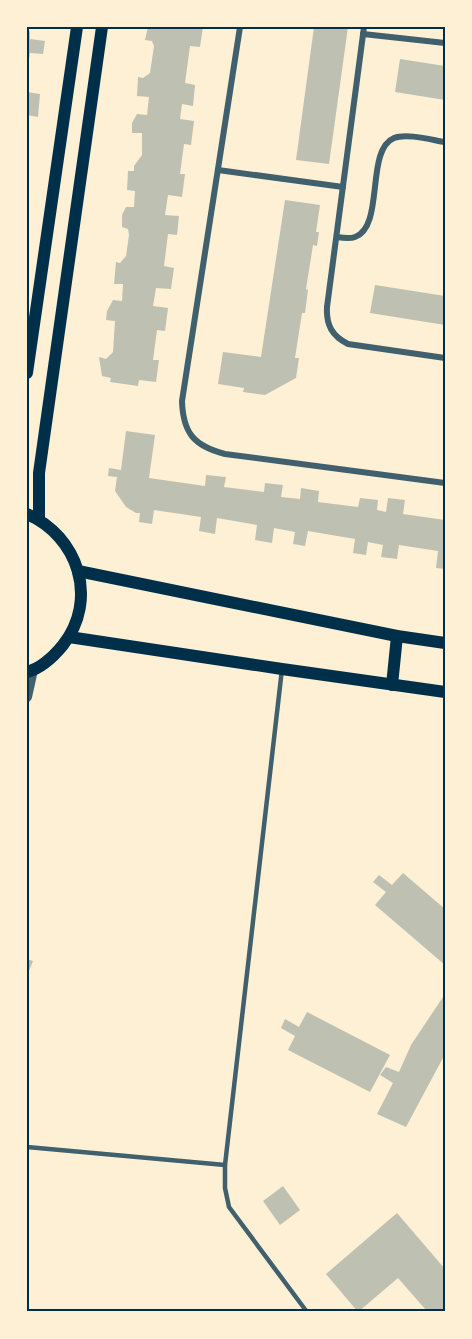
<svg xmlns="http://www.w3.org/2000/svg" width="472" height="1339" viewBox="0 0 472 1339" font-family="'PT Sans',sans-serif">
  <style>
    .building { fill: #bec0b2 }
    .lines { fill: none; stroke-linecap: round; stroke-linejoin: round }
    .service { stroke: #3f606c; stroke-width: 4.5 }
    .minor { stroke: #3f606c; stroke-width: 6 }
    .tertiary { stroke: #3f606c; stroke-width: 10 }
    .secondary { stroke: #003049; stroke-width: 12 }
    .neatline { fill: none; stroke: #003049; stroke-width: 2 }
  </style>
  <rect width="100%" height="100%" fill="#fdf0d5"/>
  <g class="building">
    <polygon points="27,27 30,32 30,39 45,41 43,54 30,53 28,65 27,65"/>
    <polygon points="148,27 203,27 200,47 190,46 185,83 195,85 193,106 182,104 180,119 194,121 191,145 184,144 180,174 185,174 182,197 168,195 165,215 179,216 177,235 168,234 164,266 174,268 171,289 156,288 153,306 168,308 165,331 157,330 153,360 159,360 156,382 139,380 138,386 110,382 111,378 102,376 99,357 106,359 113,352 115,321 106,320 107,311 113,300 122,301 123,284 114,284 116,262 120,263 126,256 129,235 128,229 122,227 122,215 126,207 134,207 135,191 127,190 128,171 134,171 134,166 142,155 142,133 132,133 132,123 137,114 147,115 149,97 137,96 138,77 143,78 150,73 154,46 152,41 145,40"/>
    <polygon points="314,27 348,27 329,164 296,160"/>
    <polygon points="400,59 445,66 445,100 395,92"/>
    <polygon points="27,92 40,94 38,117 27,115"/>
    <polygon points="285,200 320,205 316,232 319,232 317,246 313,245 306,289 308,290 305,313 302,313 295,358 299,358 296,378 265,395 243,392 244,388 218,384 223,352 261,357"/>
    <polygon points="375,285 445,296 445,325 370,313"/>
    <polygon points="126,431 155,435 149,478 205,486 206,475 226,477 224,487 264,492 265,483 283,485 281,497 300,499 301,488 319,491 318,502 358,507 360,498 378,500 377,510 386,512 388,498 405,500 403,514 445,520 445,569 436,568 438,551 399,545 397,559 381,557 383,545 368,542 366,555 353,553 355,539 308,531 305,546 293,544 295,532 274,528 272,543 255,540 257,525 217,518 215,534 199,531 201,517 154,510 152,524 139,522 140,513 136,513 126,507 115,491 117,477 108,476 109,468 121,470"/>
    <polygon points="403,873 445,909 445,965 375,905 386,892 373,882 379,875 392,885"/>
    <polygon points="27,959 33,961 27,976"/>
    <polygon points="445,994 445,1054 406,1127 377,1114 393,1083 380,1075 386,1067 399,1072 411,1045"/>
    <polygon points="307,1012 390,1055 370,1092 288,1050 295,1036 281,1028 285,1019 299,1027"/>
    <polygon points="283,1186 300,1210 280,1225 263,1201"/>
    <polygon points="397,1213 445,1269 445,1312 424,1312 426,1310 398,1278 358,1312 326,1274"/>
  </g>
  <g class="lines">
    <g class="service">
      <polyline points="282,669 225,1165 225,1188 229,1207 307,1312"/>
      <polyline points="27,1147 225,1165"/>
    </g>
    <g class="minor">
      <path d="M240,27l-58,374c1,32 12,45 43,53l220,29"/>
      <path d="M364,27l-37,280c-1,18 5,29 21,37l97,14"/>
      <polyline points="363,34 445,43"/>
      <polyline points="218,170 343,187"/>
      <path d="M337,237c6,1 13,2 18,0 30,-11 10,-87 39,-99 13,-5 38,2 51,4"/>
    </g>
    <polyline class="tertiary" points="27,697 33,670"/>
    <g class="secondary">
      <polyline points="27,373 77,27"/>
      <path d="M27,514c51,22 72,85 36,131 -9,11 -21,23 -36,27"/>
      <polyline points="39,519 39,473 102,27"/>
      <polyline points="78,571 397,636 445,643"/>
      <polyline points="69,637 282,669 445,692"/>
      <polyline points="392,685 397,636"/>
    </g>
  </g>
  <rect width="472" height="1339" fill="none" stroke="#fdf0d5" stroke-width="57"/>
  <rect x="28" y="28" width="416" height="1282" class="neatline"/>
</svg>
